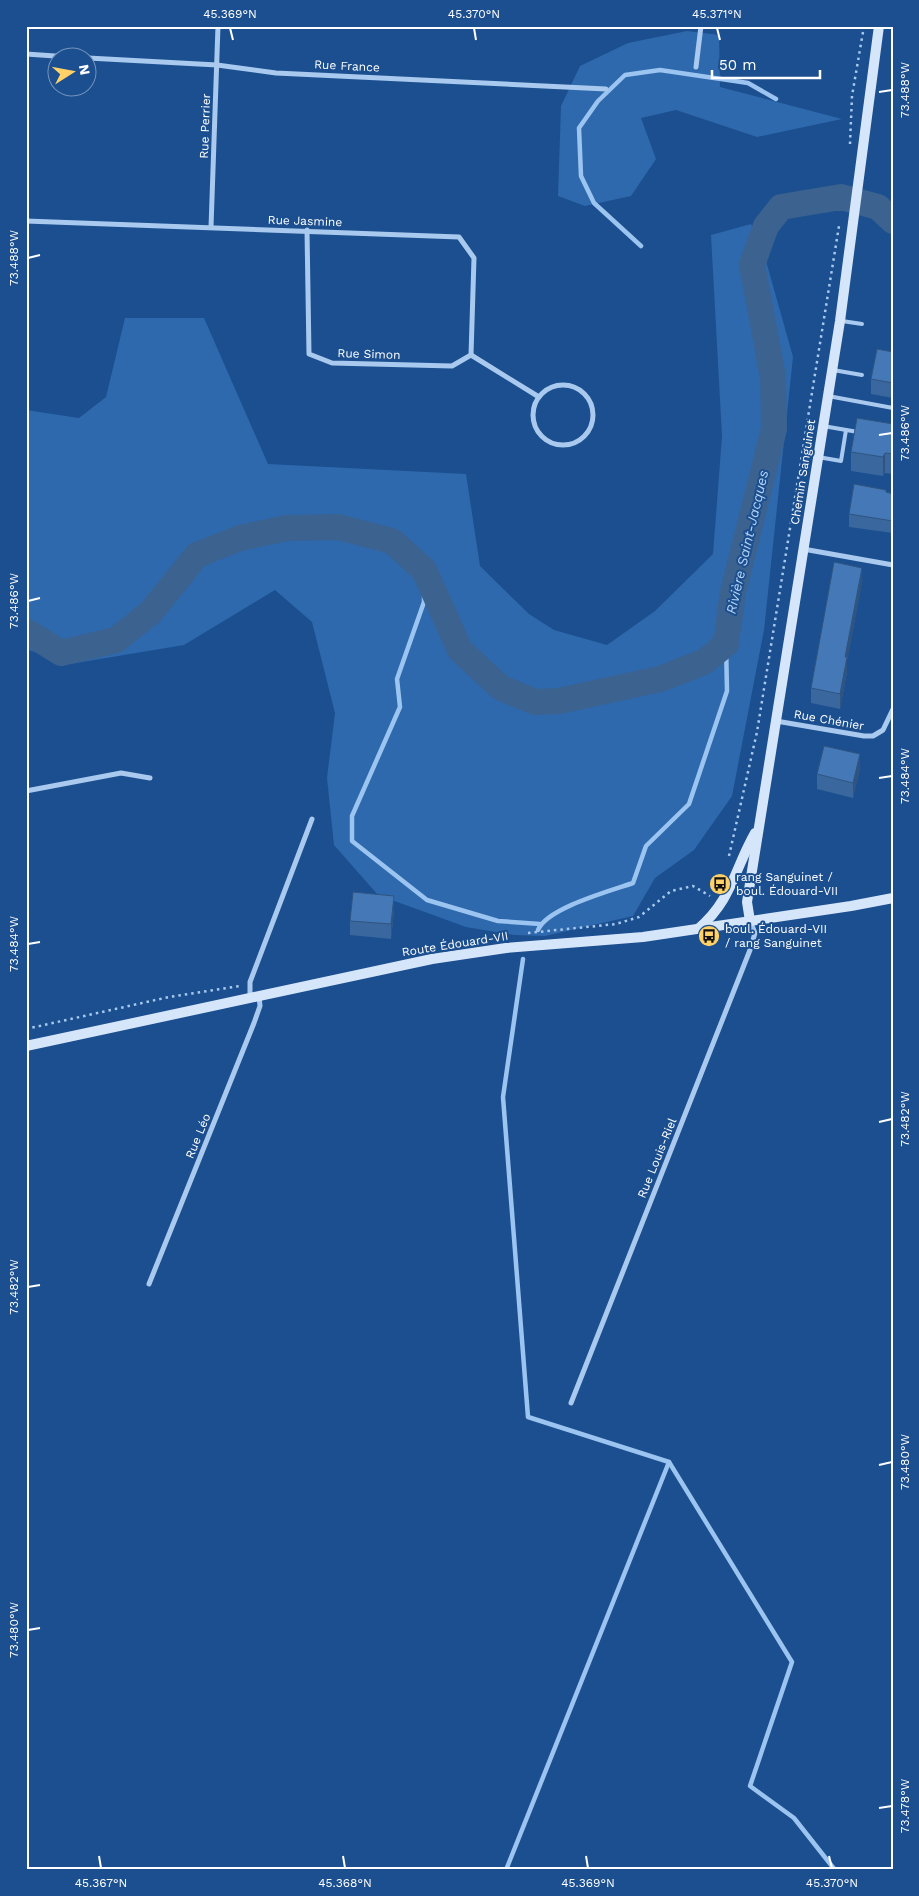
<svg xmlns="http://www.w3.org/2000/svg" width="919" height="1896" viewBox="0 0 919 1896" font-family="'Work Sans',sans-serif">
  <style>
    .green { fill: #2e69ad }
    .lines { fill: none; stroke-linecap: round; stroke-linejoin: round }
    .stream { stroke: #9cc4f0; stroke-width: 4.5 }
    .river { stroke: #3c6290; stroke-width: 26 }
    .path { stroke: #a9c9ee; stroke-width: 2.5; stroke-dasharray: 2.5 4; stroke-linecap: butt }
    .lane { stroke: #a9c9ee; stroke-width: 4 }
    .street { stroke: #a9c9ee; stroke-width: 5 }
    .secondary { stroke: #d6e6fa; stroke-width: 10 }
    .wall { fill: #3a679d }
    .shaded-wall { fill: #305480 }
    .building { fill: #4478b7; stroke: #305480 }
    .ticks { fill: none; stroke: #fff; stroke-width: 2 }
    .labels { text-anchor: middle; dominant-baseline: central; stroke-width: 4; stroke-linejoin: round; paint-order: stroke }
    .street-label { font-size: 12px; fill: #fff; stroke: #1b4f8f }
    .poi-label { font-size: 12px; fill: #fff; stroke: #1b4f8f; text-anchor: start }
    .water-label { font-size: 14px; font-style: italic; fill: #b5d3f5; stroke: #1b4f8f }
    .neatline { fill: none; stroke: #fff; stroke-width: 2 }
    .ticks-label { font-size: 12px; text-anchor: middle; fill: #fff }
  </style>
  <rect width="100%" height="100%" fill="#1b4f8f"/>
  <g class="green">
    <polygon points="687,31 719,35 720,87 842,119 757,137 676,110 641,118 656,159 631,196 585,206 558,196 561,106 580,66 628,43"/>
    <polygon points="751,224 761,243 793,357 764,630 732,796 694,850 655,878 633,916 545,936 514,935 466,927 378,895 334,845 327,778 335,713 312,622 275,590 184,645 70,664 26,649 26,410 79,418 106,397 125,318 204,318 268,464 466,474 480,566 529,614 554,630 607,645 655,611 713,554 722,436 711,235"/>
  </g>
  <g class="lines">
    <g class="stream">
      <polyline points="641,246 594,203 581,176 579,128 598,101 625,75 660,70 748,83 776,99"/>
      <polyline points="424,570 424,602 397,679 400,707 352,816 352,841 427,900 498,921 540,924"/>
      <path d="M538,930c9,-22 72,-39 95,-47l13,-37 43,-42 38,-113 -1,-47"/>
      <polyline points="523,959 503,1097 528,1417 669,1462 792,1662 750,1786 794,1818 835,1870"/>
      <polyline points="506,1870 669,1462"/>
    </g>
    <polyline class="river" points="26,631 61,653 116,640 150,613 197,555 240,538 287,528 338,527 392,541 424,570 460,650 501,688 535,702 559,701 660,679 704,662 726,644 733,592 774,429 773,377 752,265 766,226 781,207 841,197 878,207 893,221"/>
    <g class="path">
      <polyline points="850,144 852,96 864,26"/>
      <polyline points="729,856 757,732 839,226"/>
      <polyline points="528,933 616,924 639,917 671,891 693,886 710,896"/>
      <polyline points="26,1029 169,997 240,986"/>
    </g>
    <g class="lane">
      <polyline points="842,321 862,324"/>
      <polyline points="833,370 862,375"/>
      <polyline points="828,396 893,408"/>
      <polyline points="823,426 858,432"/>
      <polyline points="818,457 841,461 846,430"/>
    </g>
    <g class="street">
      <polyline points="26,54 84,58"/>
      <polyline points="88,58 217,65 276,73 606,89"/>
      <polyline points="696,67 701,26"/>
      <polyline points="26,221 459,237 474,258 471,355"/>
      <polyline points="211,227 218,26"/>
      <polyline points="307,230 309,354 332,363 452,366 471,355"/>
      <polyline points="471,355 539,397"/>
      <circle cx="563" cy="415" r="30"/>
      <polyline points="803,549 893,565"/>
      <polyline points="776,721 864,736 873,736 883,730 893,709"/>
      <polyline points="26,791 121,773 150,778"/>
      <polyline points="250,997 250,982 312,819"/>
      <polyline points="149,1284 254,1023 260,1006 259,996"/>
      <polyline points="571,1403 750,950 755,933 750,921"/>
    </g>
    <g class="secondary">
      <polyline points="750,921 747,902 840,321 879,26"/>
      <path d="M698,929c34,-29 36,-59 57,-96"/>
      <polyline points="26,1046 432,959 506,948 643,937 851,906 893,898"/>
    </g>
  </g>
  <g class="wall">
    <polygon points="893,352 893,398 871,394 871,379"/>
    <polygon points="893,424 893,474 885,473 883,476 851,471 851,452"/>
    <polygon points="886,492 893,494 893,533 849,527 849,514"/>
    <polygon points="862,582 847,661 847,672 840,709 811,703 811,688"/>
    <polygon points="860,769 853,798 817,789 817,774"/>
    <polygon points="394,911 391,939 350,935 350,921"/>
  </g>
  <g class="shaded-wall">
    <polygon points="885,453 885,473 883,476 883,457"/>
    <polygon points="862,568 862,582 847,661 847,672 840,709 840,694 845,657"/>
    <polygon points="860,754 860,769 853,798 853,783"/>
    <polygon points="394,896 394,911 391,939 391,924"/>
  </g>
  <g class="building">
    <polygon points="877,349 893,352 893,383 871,379"/>
    <polygon points="857,418 893,424 893,454 885,453 883,457 851,452"/>
    <polygon points="854,484 886,490 886,492 893,494 893,521 849,514"/>
    <polygon points="834,562 862,568 845,657 847,657 840,694 811,688"/>
    <polygon points="824,746 860,754 853,783 817,774"/>
    <polygon points="353,892 394,896 391,924 350,921"/>
  </g>
  <path class="ticks" d="M230,28l3,12M474,28l2,12M717,28l3,12M879,92l13,-2M28,258l12,-3M879,435l13,-2M28,601l12,-3M879,778l13,-2M28,944l12,-2M879,1122l13,-3M28,1287l12,-2M879,1465l13,-3M28,1630l12,-2M879,1808l13,-2M99,1856l2,12M343,1856l2,12M586,1856l2,12M829,1856l3,12"/>
  <defs>
    <g id="bus-disc" transform="scale(1.125)"><circle r="9.5" fill="#ffd166" stroke="#1b4f8f"/><path d="M-5-6H5V4H4V6H2V4H-2V6H-4V4H-5ZM-3.5-4V0h7V-4ZM-3.5 1.2v1.5H-2V1.2ZM2 1.2v1.5H3.5V1.2Z" fill="#111"/></g>
  </defs>
  <g fill-rule="evenodd">
    <use href="#bus-disc" x="720" y="884"/>
    <use href="#bus-disc" x="709" y="936"/>
  </g>
  <g class="labels">
    <g class="street-label">
      <text transform="translate(347 66) rotate(3)">Rue France</text>
      <text transform="translate(205 126) rotate(-88)">Rue Perrier</text>
      <text transform="translate(305 221) rotate(2)">Rue Jasmine</text>
      <text transform="translate(369 354) rotate(2)">Rue Simon</text>
      <text transform="translate(803 472) rotate(-81)">Chemin Sanguinet</text>
      <text transform="translate(829 720) rotate(10)">Rue Chénier</text>
      <text transform="translate(455 944) rotate(-9)">Route Édouard-VII</text>
      <text transform="translate(198 1136) rotate(-68)">Rue Léo</text>
      <text transform="translate(657 1158) rotate(-68)">Rue Louis-Riel</text>
    </g>
    <g class="poi-label">
      <text x="736" y="877">rang Sanguinet /<tspan x="736" dy="14">boul. Édouard-VII</tspan></text>
      <text x="725" y="929">boul. Édouard-VII<tspan x="725" dy="14">/ rang Sanguinet</tspan></text>
    </g>
    <g class="water-label">
      <text transform="translate(747 542) rotate(-77)">Rivière Saint-Jacques</text>
    </g>
  </g>
  <rect width="919" height="1896" fill="none" stroke="#1b4f8f" stroke-width="55"/>
  <g transform="translate(72 72) rotate(79)"><circle r="24" fill="#1b4f8f" stroke="#7695bc"/>
  <path d="M0-4L9 19L0 12L-9 19Z" fill="#ffd166"/>
  <text y="-8" font-size="14" font-weight="bold" text-anchor="middle" fill="#ffffff">N</text>
  </g>
  <path d="M712 70v8h108v-8" fill="none" stroke="#ffffff" stroke-width="2.5"/>
  <text x="719" y="70" font-size="15" fill="#ffffff" stroke="#1b4f8f" stroke-width="4" paint-order="stroke">50 m</text>
  <rect x="28" y="28" width="864" height="1840" class="neatline"/>
  <g class="ticks-label">
    <text x="230" y="18">45.369°N</text>
    <text x="474" y="18">45.370°N</text>
    <text x="717" y="18">45.371°N</text>
    <text transform="translate(905 90) rotate(-90)" y="4">73.488°W</text>
    <text transform="translate(14 258) rotate(-90)" y="4">73.488°W</text>
    <text transform="translate(905 433) rotate(-90)" y="4">73.486°W</text>
    <text transform="translate(14 601) rotate(-90)" y="4">73.486°W</text>
    <text transform="translate(905 776) rotate(-90)" y="4">73.484°W</text>
    <text transform="translate(14 944) rotate(-90)" y="4">73.484°W</text>
    <text transform="translate(905 1119) rotate(-90)" y="4">73.482°W</text>
    <text transform="translate(14 1287) rotate(-90)" y="4">73.482°W</text>
    <text transform="translate(905 1462) rotate(-90)" y="4">73.480°W</text>
    <text transform="translate(14 1630) rotate(-90)" y="4">73.480°W</text>
    <text transform="translate(905 1806) rotate(-90)" y="4">73.478°W</text>
    <text x="101" y="1887">45.367°N</text>
    <text x="345" y="1887">45.368°N</text>
    <text x="588" y="1887">45.369°N</text>
    <text x="832" y="1887">45.370°N</text>
  </g>
</svg>
